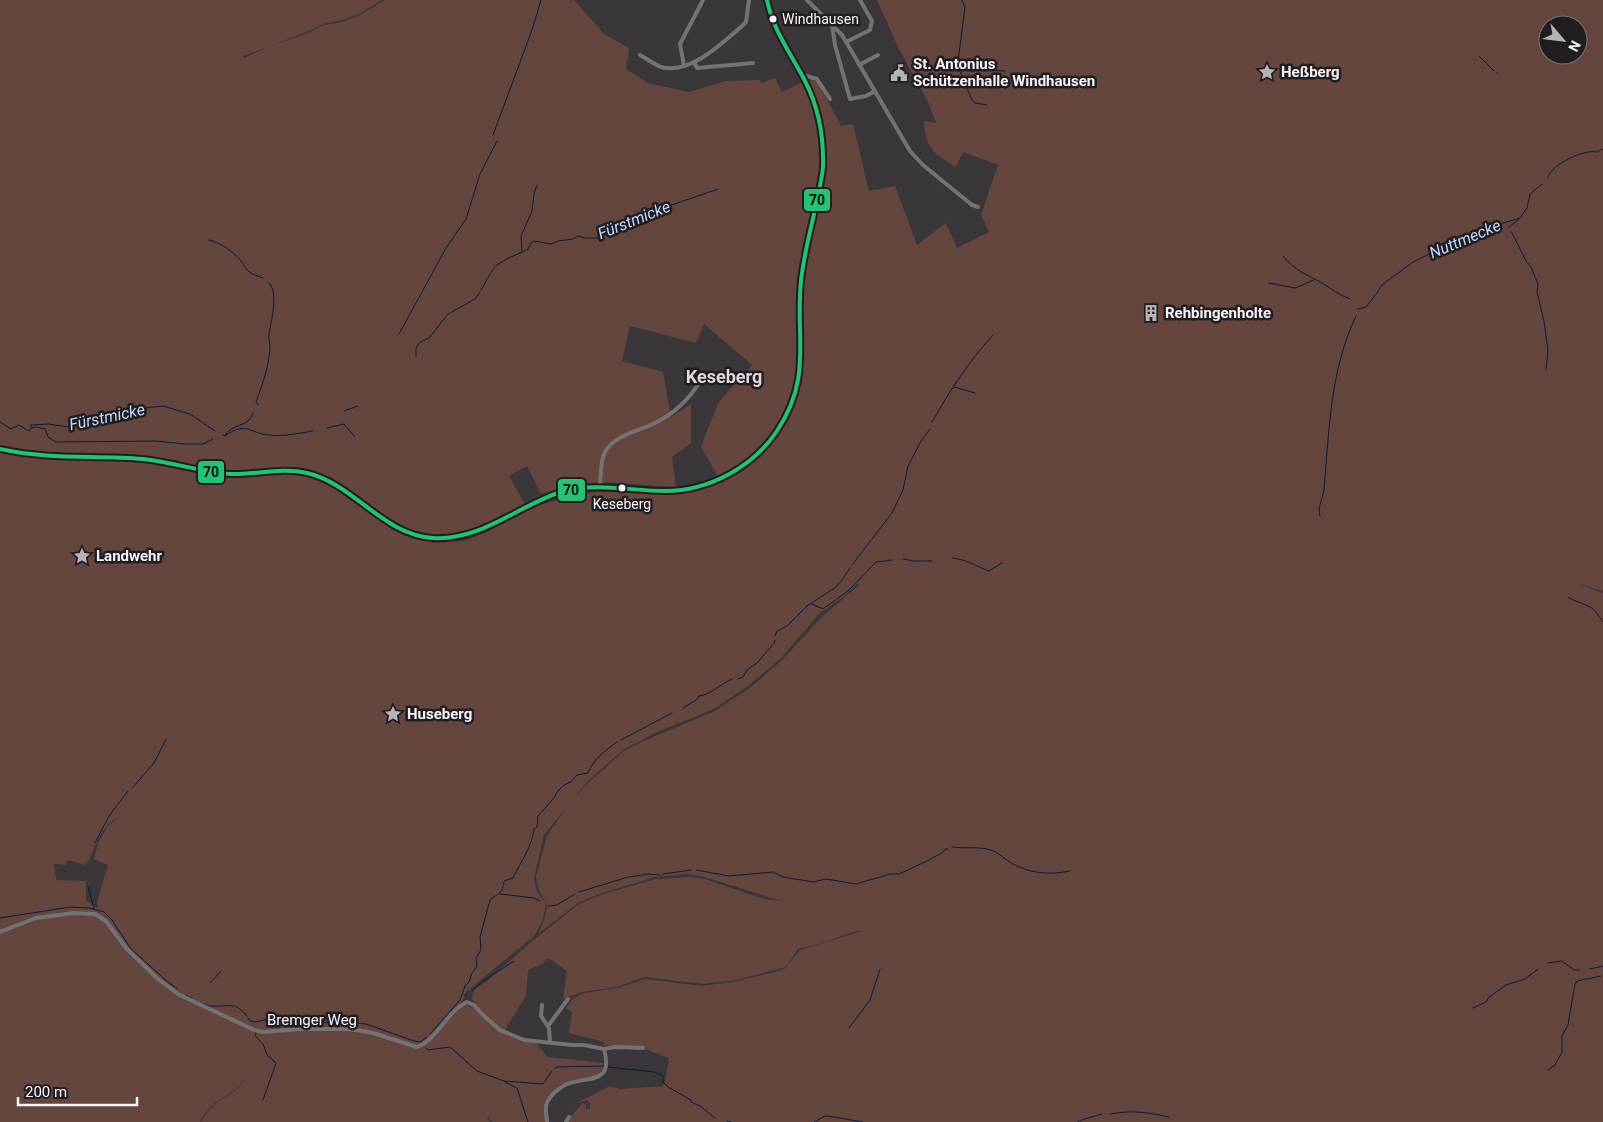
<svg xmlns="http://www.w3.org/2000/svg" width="1603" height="1122" viewBox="0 0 1603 1122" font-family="Roboto,sans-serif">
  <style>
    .green { fill: #65463e; fill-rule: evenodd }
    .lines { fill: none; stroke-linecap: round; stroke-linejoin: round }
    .stream { stroke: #0c1c3a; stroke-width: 1 }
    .street { stroke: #747274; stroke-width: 4 }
    .secondary { stroke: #747274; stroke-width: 5.5 }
    .bus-1-casing { stroke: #211d20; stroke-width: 8 }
    .bus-1 { stroke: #26c172; stroke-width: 4 }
    .bus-dot { fill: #f8f3f8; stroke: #211d20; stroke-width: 2 }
    .labels { text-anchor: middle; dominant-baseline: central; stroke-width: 5; stroke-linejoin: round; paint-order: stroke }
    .bus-label { font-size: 14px; fill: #f8f3f8; stroke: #211d20; text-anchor: start }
    .poi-label { font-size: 15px; font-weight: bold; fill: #f8f3f8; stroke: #211d20; text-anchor: start }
    .street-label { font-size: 15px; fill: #f8f3f8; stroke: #211d20 }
    .water-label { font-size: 16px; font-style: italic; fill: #c0d7fd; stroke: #211d20 }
    .quarter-label { font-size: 18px; font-weight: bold; fill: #dfd5de; stroke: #211d20 }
    .line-badge { stroke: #211d20; stroke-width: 2 }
    .pale-badge-label { font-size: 14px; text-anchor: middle; font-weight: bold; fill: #111 }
  </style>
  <rect width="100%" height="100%" fill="#3a363a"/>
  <path class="green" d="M0,0h382l-25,15 -15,5 -18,4 -22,10 -59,22 1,2 26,-12 33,-11 21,-10 18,-3 16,-6 27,-16h189l30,34 25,14 -3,21 22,14 41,9 37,-11 33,-1 3,3 13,-5 7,14 25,-12 10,1 24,45 12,-2 16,67 26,-5 22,59 29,-22 11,25 32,-16 -8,-17 17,-50 -35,-13 -7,15c-23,-14 -30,-18 -32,-46l12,2 -7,-19 -31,-57 -21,-47h726v591l-27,-8 27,10v529h-1037l17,-19 3,2v4l4,-1v-5l-3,-3 -10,3 33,-17 10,3 43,-3 2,-4 4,-24 -26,-10 -39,-3v-3l-35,-9 3,-21 -6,-4 7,-9 10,-6 35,-5 27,-9 57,7 35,-5 38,-9 11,-4 14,-18 62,-19h-6l-37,13 -21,5 -12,18 -49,13 -35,4 -58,-7 -27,10 -35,5 -19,7 4,-28 -19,-13 -6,6 -14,6 -2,26 -22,35 -19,-14 -13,-18 2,-9 13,-9 50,-44 42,-33 21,-9 56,-16 33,-2 16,2 59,20 17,2 -76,-24 -17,-3 -33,3 -56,17 -21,9 -40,31 6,-13 3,-13 -1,-5 -8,-15 -2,-11 11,-41 21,-31 20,-22 36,-32 17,-9 74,-31 36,-24 30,-26 42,-45 36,-31 -1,-2 -15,14 -23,16 -40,46 -32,27 -34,23 -57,23 -34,18 -36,32 -43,53 -10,43 2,13 10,12 -3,17 -8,15 -64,53 -11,16 -33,36 -9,6h5l39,-39 6,-2 5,2c21,18 34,33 63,35l11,15 57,6 -2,9 -12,7 -25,5 -18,17 -1,21h-54l-4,-5 -1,1 3,4h-289c4,-6 7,-11 12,-16 10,-10 28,-14 32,-29 -6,14 -19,18 -30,26 -6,5 -11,12 -15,19h-200zM1548,25h30v30h-30zM704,324l48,41 -34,38 -17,44 18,31 -3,7 -28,6 -91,1 -28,4 -34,11 -48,25 -23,9 -30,2 -33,-9 -10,-5v-4c12,4 25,9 38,10 34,4 66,-17 96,-31l-16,-28 18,-10 14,28 30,-9 30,-3 75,5 -4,-30 19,-14v-39l-20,13 -8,-45 -41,-11 8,-35 66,17zM119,817l-12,10 -9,16 -4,16 14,6 -11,37 1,6 -4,-1 -8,-7v-19l-30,-1 -2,-16 12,1 1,-5 19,5c12,-20 10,-35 33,-48z"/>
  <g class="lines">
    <g class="stream">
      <polyline points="962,0 965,7 958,62 959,69 972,100 975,103 987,105"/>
      <polyline points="1479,56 1494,71"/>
      <polyline points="960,66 971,71 984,70 1005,71"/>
      <polyline points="1497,73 1498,74"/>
      <polyline points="493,135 532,30 541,0"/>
      <path d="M1548,177c4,-13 36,-28 49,-25l6,-3"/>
      <polyline points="1508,228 1519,219"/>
      <polyline points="1511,231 1526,261 1531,267 1538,284 1537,292 1544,321 1548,351 1546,370"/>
      <path d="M208,240c11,1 27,13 33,21 3,3 4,7 7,10 4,3 9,5 15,7"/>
      <polyline points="522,251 521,236 532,211 534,194 537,185"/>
      <path d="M1283,256c11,14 24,19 39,27 10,6 17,12 28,16"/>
      <polyline points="1269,283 1295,288 1314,280"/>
      <path d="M481,290c5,-8 11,-23 19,-27 9,-6 19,-9 28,-14l3,-6 3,-2 17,3 7,-3 15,-2 5,-3 7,2h13l59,-28 61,-21"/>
      <polyline points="1358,309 1366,307 1377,293 1382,285 1413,262 1450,244 1479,237 1490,227 1520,218 1527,208 1530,194 1542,184"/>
      <polyline points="399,334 446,248 466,219 480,174 497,141"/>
      <polyline points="416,357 416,348 420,342 429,338 448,314 475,299 480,292"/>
      <polyline points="954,387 975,393"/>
      <path d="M258,405l-2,-3c6,-16 14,-39 14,-56 0,-4 -2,-7 -1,-12 2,-13 10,-41 0,-51"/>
      <polyline points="344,411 358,406"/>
      <polyline points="0,422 11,429 19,425 29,431 31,429 31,425 48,424 69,427 84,424 103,416 138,412 145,408 163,406 190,414 215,431"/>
      <path d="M932,422c18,-31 36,-60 61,-87"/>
      <polyline points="32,428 36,427 45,429 48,437 56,442 155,441 185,444 203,444 213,439"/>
      <polyline points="327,428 344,424 355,437"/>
      <path d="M223,435l1,1c24,-15 24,-3 45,-1 14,2 30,-2 44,-4"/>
      <path d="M225,436c5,-13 25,-8 28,-23"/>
      <path d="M1320,516c-3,-10 3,-17 4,-26 5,-58 6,-120 32,-174"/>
      <path d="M952,558c13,1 24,8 37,13l13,-8"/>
      <polyline points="903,559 914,561 932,561"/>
      <polyline points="852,565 892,513 903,490 908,466 921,441 930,429"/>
      <path d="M1568,597c7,5 15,6 22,10 6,3 9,10 13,15"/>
      <polyline points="812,604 823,609 849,590 876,562 892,560"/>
      <polyline points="775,636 777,631 787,626 807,606 836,587 842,580 850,568"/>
      <polyline points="738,679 743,677 747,670 757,663 775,642 774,640"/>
      <path d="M683,708l13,-8 3,-4c12,-1 21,-12 33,-17"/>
      <polyline points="621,740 672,713"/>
      <polyline points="132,788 154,763 166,739"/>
      <polyline points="95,843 109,816 128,791"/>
      <path d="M952,847c13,2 26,-1 39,3 9,3 14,10 22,14 19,10 37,11 57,7"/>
      <polyline points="696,870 729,876 773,872 783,877 813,882 826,879 856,884 890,874 899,874 927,861 943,852 945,849 948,849"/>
      <polyline points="663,874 691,870"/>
      <polyline points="88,886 94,909"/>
      <polyline points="579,892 628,877 649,874 660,875"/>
      <polyline points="500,894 534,898 540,901"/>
      <polyline points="548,906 557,905 575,894"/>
      <polyline points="0,918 70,907 89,908 104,912 112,920 131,949 168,982 178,989"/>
      <polyline points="1548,963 1562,961 1574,970 1580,970"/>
      <polyline points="1590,969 1603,966"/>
      <polyline points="210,983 221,971"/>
      <path d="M472,991c12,-13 28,-20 42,-30"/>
      <path d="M186,995c7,4 17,11 26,11 19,1 25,-6 38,15l6,1 8,-2h6l15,4 52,-2 29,2 48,17 6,1 7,-5"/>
      <polyline points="464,995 465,996 468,991"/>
      <polyline points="1473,1008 1486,1002 1489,997 1506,985 1525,979 1538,969"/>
      <polyline points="849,1028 870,1000 880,969"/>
      <polyline points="256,1033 255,1036 263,1044 267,1055 276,1063 263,1100"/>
      <path d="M430,1034l30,-34 5,-14 4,-4 3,-9 5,-7 -1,-8 5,-8 -1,-13 10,-37c8,-7 13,-6 14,-19l9,-3c8,-17 19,-31 21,-49l3,-2 1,-11 16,-18 3,-6 7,-7 7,-3 6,-7 11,-2c6,-15 17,-22 29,-31"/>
      <polyline points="426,1048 428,1050 450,1047 477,1071 504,1081 543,1084 552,1071"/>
      <polyline points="608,1067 655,1072 663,1076 663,1082 668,1087 691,1100 691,1102 700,1106 715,1118"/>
      <polyline points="555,1069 556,1067 603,1066"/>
      <polyline points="1548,1070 1555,1065 1562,1052 1562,1036 1568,1025 1575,984 1577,981 1601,976"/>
      <polyline points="505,1082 517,1088 528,1122"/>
      <path d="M1110,1114c23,-4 35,-2 59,3"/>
      <polyline points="727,1121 731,1122"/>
      <polyline points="814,1122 825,1116 828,1116 863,1122"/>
      <path d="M1077,1122c7,-4 17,-5 25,-8"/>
    </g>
    <g class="street">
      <polyline points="807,0 842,35 910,151 923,165 972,205 978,207"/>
      <polyline points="832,25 835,45 850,99 866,96 875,91"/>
      <polyline points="846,42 870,30 872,21 860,0"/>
      <path d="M640,55c7,4 14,9 21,12 29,8 61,-24 81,-41l4,-4 3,-22"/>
      <polyline points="694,62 697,68 753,63"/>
      <polyline points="859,65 878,55"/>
      <polyline points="684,66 680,44 703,0"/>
      <polyline points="803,75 817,79 830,99"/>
      <path d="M600,486c1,-10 0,-25 5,-34 9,-17 35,-21 50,-29 20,-10 34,-23 45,-42"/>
      <path d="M0,932l36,-14 38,-5 21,1 11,7 20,27 32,31 20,15 76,36 9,2 37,-3h50l23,4 44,14c21,-8 30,-36 50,-45l7,3 11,12 15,13 24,10 48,5h12l20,4 10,-2 29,1"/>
      <polyline points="542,1005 541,1016 549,1028 550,1042"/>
      <polyline points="548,1026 568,999"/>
      <path d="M547,1122c0,-5 -2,-11 -1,-16 1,-5 4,-9 8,-13 4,-3 8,-7 13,-9 21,-8 47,1 37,-35"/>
      <polyline points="566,1122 569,1117"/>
    </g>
    <path class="secondary" d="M0,449c49,13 92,7 140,10 30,2 59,14 89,15 26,2 51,-6 77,-1 48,9 74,59 124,65 54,6 96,-42 150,-50 32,-5 64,5 96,3 67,-6 119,-60 125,-126 2,-28 -3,-56 0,-84 4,-51 31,-100 20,-152 -4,-19 -10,-38 -19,-54 -13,-25 -31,-46 -35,-75"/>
    <g class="bus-1-casing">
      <path id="bus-1" d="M0,449c49,11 94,6 143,10 29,3 57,13 87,15 25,1 52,-7 77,-1 47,11 76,62 126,65 48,3 84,-32 128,-46 35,-10 69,-1 104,-1 44,0 88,-24 112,-60 36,-54 18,-93 24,-150 4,-38 17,-75 22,-113 1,-31 -4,-60 -18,-87 -14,-27 -32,-51 -38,-81"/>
    </g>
    <use href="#bus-1" class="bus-1"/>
  </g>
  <defs>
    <g id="sight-bare" transform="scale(1.35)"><path d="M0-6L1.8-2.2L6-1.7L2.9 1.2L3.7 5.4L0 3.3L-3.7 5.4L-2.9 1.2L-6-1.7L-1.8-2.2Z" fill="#b6b1b6" stroke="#211d20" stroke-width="2.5" paint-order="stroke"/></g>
    <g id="civic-bare" transform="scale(1.35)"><path d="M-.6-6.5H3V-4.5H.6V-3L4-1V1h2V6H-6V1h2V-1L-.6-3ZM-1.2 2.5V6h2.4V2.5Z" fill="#b6b1b6" stroke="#211d20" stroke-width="2.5" paint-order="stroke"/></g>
    <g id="building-bare" transform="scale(1.35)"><path d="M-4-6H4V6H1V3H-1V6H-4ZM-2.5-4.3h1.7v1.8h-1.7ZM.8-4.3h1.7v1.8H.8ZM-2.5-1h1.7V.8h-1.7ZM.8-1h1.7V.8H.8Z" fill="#b6b1b6" stroke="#211d20" stroke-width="2.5" paint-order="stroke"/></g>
  </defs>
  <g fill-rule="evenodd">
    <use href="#sight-bare" x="1267" y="72"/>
    <use href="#civic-bare" x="899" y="73"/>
    <use href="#building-bare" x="1151" y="313"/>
    <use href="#sight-bare" x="82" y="556"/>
    <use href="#sight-bare" x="393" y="714"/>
  </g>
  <g class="bus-dot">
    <circle cx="773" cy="19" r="4.5"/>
    <circle cx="622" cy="488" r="4.5"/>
  </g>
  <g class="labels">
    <g class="bus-label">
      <text x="782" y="19">Windhausen</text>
      <text x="622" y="504" text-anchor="middle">Keseberg</text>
    </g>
    <g class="poi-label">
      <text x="913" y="64">St. Antonius<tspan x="913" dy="17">Schützenhalle Windhausen</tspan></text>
      <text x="1281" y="72">Heßberg</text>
      <text x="1165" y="313">Rehbingenholte</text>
      <text x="96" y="556">Landwehr</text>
      <text x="407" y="714">Huseberg</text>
    </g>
    <g class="street-label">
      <text x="312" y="1020">Bremger Weg</text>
    </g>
    <g class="water-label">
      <text transform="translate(634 220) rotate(-22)">Fürstmicke</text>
      <text transform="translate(1465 239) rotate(-23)">Nuttmecke</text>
      <text transform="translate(107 417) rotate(-12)">Fürstmicke</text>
    </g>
    <g class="quarter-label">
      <text x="724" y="376">Keseberg</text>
    </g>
  </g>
  <g class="line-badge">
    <rect x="803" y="188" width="28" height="24" rx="5" fill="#26c172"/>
    <rect x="197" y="460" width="28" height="24" rx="5" fill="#26c172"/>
    <rect x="557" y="478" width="29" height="24" rx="5" fill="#26c172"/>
  </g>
  <g class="pale-badge-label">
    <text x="817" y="205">70</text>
    <text x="211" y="477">70</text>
    <text x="571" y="495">70</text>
  </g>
  <g transform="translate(1563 40) rotate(118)"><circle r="24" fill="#211d20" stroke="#777376"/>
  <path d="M0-4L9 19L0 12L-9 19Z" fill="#b6b1b6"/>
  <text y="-8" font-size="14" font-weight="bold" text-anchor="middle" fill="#f8f3f8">N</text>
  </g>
  <path d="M18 1097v8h119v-8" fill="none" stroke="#f8f3f8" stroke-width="2.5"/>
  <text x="25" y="1097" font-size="15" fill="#f8f3f8" stroke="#211d20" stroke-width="4" paint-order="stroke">200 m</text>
</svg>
